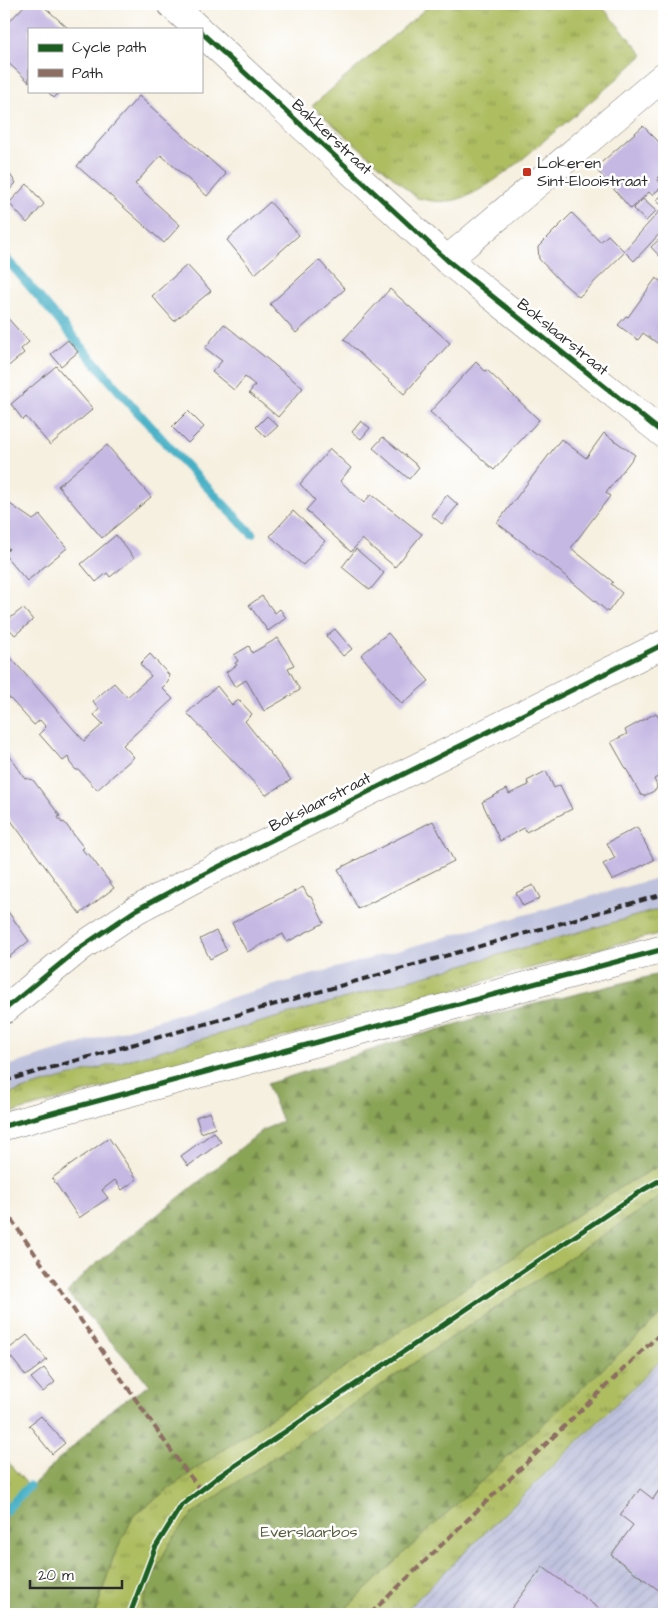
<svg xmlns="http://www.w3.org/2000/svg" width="668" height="1618" viewBox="0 0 668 1618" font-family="'Architects Daughter',sans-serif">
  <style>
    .industrial { fill: url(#industrial-furrows) }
    .railway { fill: #bfc2dd }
    .grass { fill: url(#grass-tufts); stroke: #6c7446 }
    .forest { fill: url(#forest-firs); stroke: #5a6840 }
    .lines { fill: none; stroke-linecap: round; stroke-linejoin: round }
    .stream { stroke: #47b0c6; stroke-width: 9 }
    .building { fill: #c5b8e3 }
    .minor-casing { stroke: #72706a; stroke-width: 29 }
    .tertiary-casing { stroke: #72706a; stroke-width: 29 }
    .minor { stroke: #fff; stroke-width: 28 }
    .tertiary { stroke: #fff; stroke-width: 28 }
    .rail { stroke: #2b2b2b; stroke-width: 4; stroke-dasharray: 8 4; stroke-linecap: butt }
    .quiet { stroke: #8d6e63; stroke-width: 4; stroke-dasharray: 8 4; stroke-linecap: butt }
    .cycleway-casing { stroke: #fff; stroke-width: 8 }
    .cycleway { stroke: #1b5e20; stroke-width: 5 }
    .poi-dot { fill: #c8321e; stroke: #fff; stroke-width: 2 }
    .labels { text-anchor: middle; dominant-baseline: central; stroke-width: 5; stroke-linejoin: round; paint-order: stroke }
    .street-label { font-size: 16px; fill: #2b2b2b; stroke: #fff }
    .poi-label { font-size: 16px; fill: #2b2b2b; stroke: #fff; text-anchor: start }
    .park-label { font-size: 16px; fill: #585e3e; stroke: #fff }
  </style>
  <defs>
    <pattern id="industrial-furrows" width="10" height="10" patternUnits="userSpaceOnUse" patternTransform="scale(1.25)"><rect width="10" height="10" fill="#bfc2dd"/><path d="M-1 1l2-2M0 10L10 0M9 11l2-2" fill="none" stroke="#a4a7be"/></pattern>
    <pattern id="grass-tufts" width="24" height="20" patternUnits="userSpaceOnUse" patternTransform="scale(1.25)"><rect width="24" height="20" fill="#adbd60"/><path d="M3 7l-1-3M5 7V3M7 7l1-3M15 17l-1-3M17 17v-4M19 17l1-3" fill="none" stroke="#8d9a4f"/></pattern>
    <pattern id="forest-firs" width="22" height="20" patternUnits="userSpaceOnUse" patternTransform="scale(1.25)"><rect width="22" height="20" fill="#8aa456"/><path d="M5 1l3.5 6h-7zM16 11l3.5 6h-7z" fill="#718647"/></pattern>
  </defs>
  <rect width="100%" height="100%" fill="#fff"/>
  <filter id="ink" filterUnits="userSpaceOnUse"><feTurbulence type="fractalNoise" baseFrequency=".02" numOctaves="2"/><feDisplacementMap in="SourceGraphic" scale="10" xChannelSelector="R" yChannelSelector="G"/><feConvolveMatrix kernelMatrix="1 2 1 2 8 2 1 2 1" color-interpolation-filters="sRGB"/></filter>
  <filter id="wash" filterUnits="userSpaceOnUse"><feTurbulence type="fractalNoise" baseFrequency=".0096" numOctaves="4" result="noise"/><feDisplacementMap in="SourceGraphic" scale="20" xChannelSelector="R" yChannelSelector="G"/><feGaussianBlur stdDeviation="1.12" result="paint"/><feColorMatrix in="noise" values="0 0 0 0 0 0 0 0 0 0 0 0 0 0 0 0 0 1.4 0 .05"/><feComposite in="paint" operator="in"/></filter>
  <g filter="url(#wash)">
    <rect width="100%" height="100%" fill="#f6f0e0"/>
    <polygon class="industrial" points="664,1357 664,1614 402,1614"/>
    <polygon class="railway" points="664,876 664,908 4,1095 4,1067 246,993"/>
    <g class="grass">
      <path d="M431,4h169l43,51c-31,29 -63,56 -96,83 -23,20 -62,55 -92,62 -13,3 -25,1 -38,-2l-105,-92z"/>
      <polygon points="664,908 664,933 624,942 4,1115 4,1095"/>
      <polygon points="664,1163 664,1194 226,1490 190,1517 151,1581 139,1614 95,1614 113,1558 134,1515 202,1464 413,1322 617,1189"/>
      <polygon points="664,1312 664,1357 402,1614 340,1614 407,1550"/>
      <polygon points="4,1458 29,1486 4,1512"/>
    </g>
    <g class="forest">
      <polygon points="664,973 664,1163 617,1189 413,1322 202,1464 134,1515 113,1558 95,1614 4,1614 4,1512 114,1407 150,1385 67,1293 85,1273 263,1130 282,1121 267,1084 393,1043 477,1018"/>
      <path d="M664,1194v118l-257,238 -67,64h-201c12,-34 25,-69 50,-96 10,-11 26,-19 37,-28z"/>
    </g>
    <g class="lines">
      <g class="stream">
        <polyline points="4,256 126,399 181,460 252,534"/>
        <polyline points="4,1512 29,1486"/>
      </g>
    </g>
    <g id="blocks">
      <g class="building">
        <polygon points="26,4 41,4 69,29 29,29 29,82 4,59 4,27"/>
        <polygon points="47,91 60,91 54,98"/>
        <polygon points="139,96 226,174 207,196 161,155 135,184 180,225 164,243 77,166"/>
        <polygon points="643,126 664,147 664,172 657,179 663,186 652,195 649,192 631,209 595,168"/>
        <polygon points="4,166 16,183 4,196"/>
        <polygon points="27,184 44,204 27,223 9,203"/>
        <polygon points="664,194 664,229 634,261 625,252 579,297 558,279 539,259 538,247 572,213 600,242 608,235 624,251 663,207 656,200"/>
        <polygon points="643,199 656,211 646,221 633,209"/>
        <polygon points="270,202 299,235 255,274 227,240"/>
        <polygon points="664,235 664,261 651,247"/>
        <polygon points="319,260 345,289 296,333 270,304"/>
        <polygon points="187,265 211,291 174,321 152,296"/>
        <polygon points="656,278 664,284 664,348 643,333 638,340 618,325 626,316 628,317"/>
        <polygon points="390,289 450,343 404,394 344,339"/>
        <polygon points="4,314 29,342 21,349 24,353 4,370"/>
        <polygon points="224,324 303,388 278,417 249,393 255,385 245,377 234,390 212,372 222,361 205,348"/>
        <polygon points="68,340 78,352 61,366 51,354"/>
        <polygon points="476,362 485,371 487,370 539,420 494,470 430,412"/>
        <polygon points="56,366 93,409 50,445 26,417 23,420 11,404"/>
        <polygon points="188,411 204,427 188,443 172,427"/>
        <polygon points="267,416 278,426 266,437 256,427"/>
        <polygon points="361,421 370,428 361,439 352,432"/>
        <polygon points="604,433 635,455 606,493 610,496 571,548 613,582 611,584 622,593 608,612 551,564 497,523 561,439 586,458"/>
        <polygon points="383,437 419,467 409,479 373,448"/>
        <polygon points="107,445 151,497 102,538 58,486"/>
        <polygon points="330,449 351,468 340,481 364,503 371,494 422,534 395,567 362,539 351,552 306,510 315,500 300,484"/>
        <polygon points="447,495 458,505 442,524 431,515"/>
        <polygon points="10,504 33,520 40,515 67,548 27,581 4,554 9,549 4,543 4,510"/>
        <polygon points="293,511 325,541 303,565 270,536"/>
        <polygon points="116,535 134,558 110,577 107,573 96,582 81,564"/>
        <polygon points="356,549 384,573 370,590 342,567"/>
        <polygon points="262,596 275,613 280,609 286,618 268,631 249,605"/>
        <polygon points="23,608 33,620 15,635 4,623"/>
        <polygon points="335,629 352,649 343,656 326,636"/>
        <polygon points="388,633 429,681 402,704 361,655"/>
        <polygon points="278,638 294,665 288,668 300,690 264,711 246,680 235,687 226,672 237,665 235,663 238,661 234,655 249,646 252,653"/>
        <polygon points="4,650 84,741 103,724 94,715 99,709 93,701 114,683 127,697 151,676 140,664 150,654 169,675 168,682 162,688 173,699 123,745 134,757 97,790 79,770 76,770 70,763 68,757 63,761 39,734 46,727 40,720 34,725 4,692"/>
        <polygon points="217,686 232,705 239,700 252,714 245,721 291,780 266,795 187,713"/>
        <polygon points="656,713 659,717 664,714 664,774 654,779 657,786 656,790 644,796 641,795 611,742 627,734 625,730"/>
        <polygon points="4,748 25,778 33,780 60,816 58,817 62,823 64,822 84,848 82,849 86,854 88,853 114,888 80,914 4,811"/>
        <polygon points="546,771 554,788 560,785 572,809 526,832 524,828 500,841 482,802 507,789 509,794 529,785 527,781"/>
        <polygon points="433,821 454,861 358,909 338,869"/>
        <polygon points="637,827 654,860 612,880 603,864 615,858 607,843"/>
        <polygon points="533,885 540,898 523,906 516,893"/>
        <polygon points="303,887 308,896 311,897 324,923 287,942 283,934 247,952 232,923"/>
        <polygon points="4,906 29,941 4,961"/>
        <polygon points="216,931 227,950 210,959 200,939"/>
        <polygon points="210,1112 215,1128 201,1133 196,1117"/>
        <polygon points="214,1132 221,1142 188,1166 181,1156"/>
        <polygon points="109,1138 137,1179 122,1190 115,1180 102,1190 108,1198 79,1218 52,1178"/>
        <polygon points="27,1335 47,1360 26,1376 6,1351"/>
        <polygon points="44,1368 55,1382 43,1392 31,1378"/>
        <polygon points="41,1416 65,1443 52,1454 29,1425"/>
        <polygon points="664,1483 664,1594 611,1555 633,1525 620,1515 640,1489 653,1499"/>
        <polygon points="543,1567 606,1614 507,1614"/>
      </g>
    </g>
  </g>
  <g filter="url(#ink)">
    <use href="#blocks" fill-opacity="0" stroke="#72706a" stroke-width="1"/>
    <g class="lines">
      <g class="minor-casing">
        <g id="minor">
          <polyline points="447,260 664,76"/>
          <polyline points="4,1010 81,947 136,910 194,879 664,644"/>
          <polyline points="4,1126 664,949"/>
        </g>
      </g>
      <g class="tertiary-casing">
        <g id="tertiary">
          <polyline points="171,4 198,29"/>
          <polyline points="201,32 447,260 664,434"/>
        </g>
      </g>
      <use href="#minor" class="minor"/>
      <use href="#tertiary" class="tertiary"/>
      <polyline class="rail" points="4,1081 664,894"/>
      <g class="quiet">
        <polyline points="4,1209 179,1462 201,1490"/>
        <polyline points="370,1614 664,1330"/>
      </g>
      <g class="cycleway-casing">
        <g id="cycleway">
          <polyline points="201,32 447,260 664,434"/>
          <polyline points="4,1010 81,947 136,910 194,879 664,644"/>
          <polyline points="4,1126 664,949"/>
          <polyline points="130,1614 155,1548 181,1506 218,1477 643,1190 664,1178"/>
        </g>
      </g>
      <use href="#cycleway" class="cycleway"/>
    </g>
  </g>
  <rect class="poi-dot" x="522" y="167" width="10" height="10" rx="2.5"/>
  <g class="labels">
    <g class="street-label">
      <text transform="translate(332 137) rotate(43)">Bakkerstraat</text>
      <text transform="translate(563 337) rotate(39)">Bokslaarstraat</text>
      <text transform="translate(320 802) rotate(-27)">Bokslaarstraat</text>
    </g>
    <g class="poi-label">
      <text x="537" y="163">Lokeren<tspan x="537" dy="18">Sint-Elooistraat</tspan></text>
    </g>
    <g class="park-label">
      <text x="309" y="1532">Everslaarbos</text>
    </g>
  </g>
  <rect width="668" height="1618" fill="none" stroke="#fff" stroke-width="20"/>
  <rect x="28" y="28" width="175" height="65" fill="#ffffff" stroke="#aaaaaa"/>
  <rect x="38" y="44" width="25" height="8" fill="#1b5e20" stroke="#aaaaaa"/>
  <text x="72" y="52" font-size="15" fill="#2b2b2b">Cycle path</text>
  <rect x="38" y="69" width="25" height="8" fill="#8d6e63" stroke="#aaaaaa"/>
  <text x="72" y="78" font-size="15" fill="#2b2b2b">Path</text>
  <path d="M30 1580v8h92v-8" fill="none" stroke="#2b2b2b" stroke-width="2.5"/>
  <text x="38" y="1580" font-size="15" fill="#2b2b2b" stroke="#ffffff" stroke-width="4" paint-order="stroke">20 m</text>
</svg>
